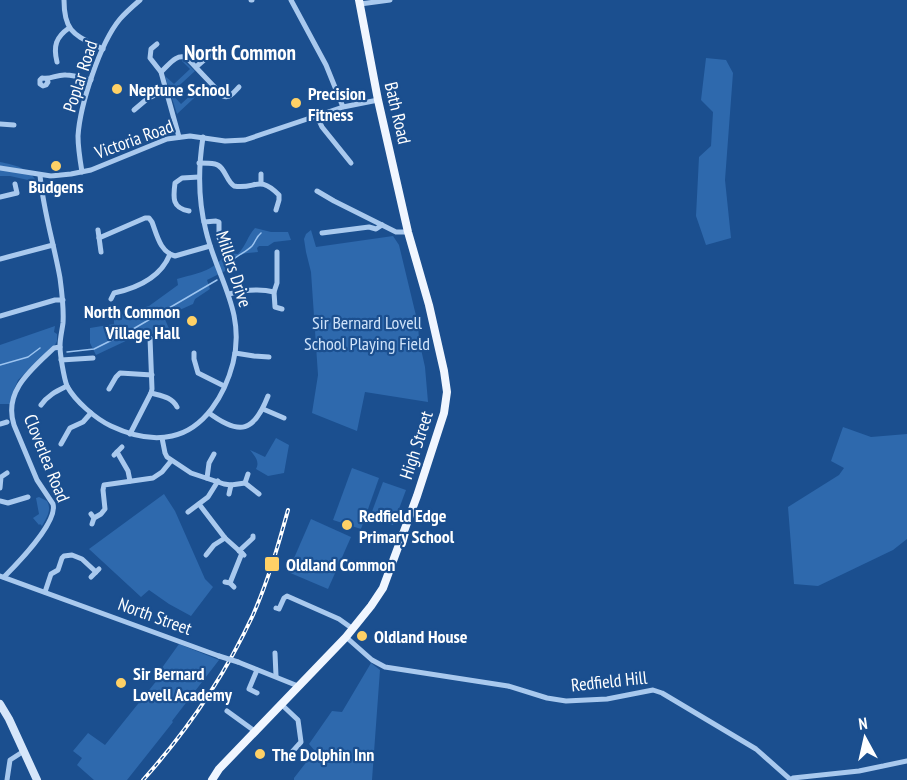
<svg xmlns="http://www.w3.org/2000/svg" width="907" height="780" viewBox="0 0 907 780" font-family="'PT Sans Narrow',sans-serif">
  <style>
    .green { fill: #2e69ad }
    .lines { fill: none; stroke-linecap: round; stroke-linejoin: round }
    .stream { stroke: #9cc4f0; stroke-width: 1.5 }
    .street { stroke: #a9c9ee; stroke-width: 5 }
    .secondary { stroke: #d6e6fa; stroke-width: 8 }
    .primary { stroke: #f0f6ff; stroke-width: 8 }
    .rail-casing { stroke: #fff; stroke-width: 4 }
    .rail { stroke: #1b4f8f; stroke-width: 1.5; stroke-dasharray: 4.5; stroke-linecap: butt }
    .street-bridge { stroke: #a9c9ee; stroke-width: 5 }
    .poi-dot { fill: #ffd166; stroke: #1b4f8f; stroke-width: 2 }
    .labels { text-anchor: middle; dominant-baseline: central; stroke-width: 4.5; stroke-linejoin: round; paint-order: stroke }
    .street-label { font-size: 18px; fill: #fff; stroke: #1b4f8f }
    .poi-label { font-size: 18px; font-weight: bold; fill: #fff; stroke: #1b4f8f; text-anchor: start }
    .park-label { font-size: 18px; fill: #cfe3fa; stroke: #1b4f8f }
    .quarter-label { font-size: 21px; font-weight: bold; fill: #fff; stroke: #1b4f8f }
  </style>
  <rect width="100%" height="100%" fill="#1b4f8f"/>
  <g class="green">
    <polygon points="706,58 726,60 733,73 725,180 731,238 706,245 696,216 699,157 711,146 713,112 701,100"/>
    <polygon points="183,60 195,71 171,93 181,104 205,82 208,85 177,114 165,76 174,84 190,69 182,61"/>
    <path d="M0,162c15,3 29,6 37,20l-27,-6h-10z"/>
    <path d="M255,228l16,4h17l3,8 -17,2 -6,4h-9l-2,2 1,4c-14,1 -17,1 -27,10v3l-6,6 -18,9 3,9 -15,10 -2,5 -29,13 6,14 -18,3 -11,-3 -6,3 -5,5 -34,16 -6,-12v-15l24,-4v-7l35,-11 29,-21 -1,-6c20,-6 37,-7 49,-26l12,1c9,-10 9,-17 17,-26z"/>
    <polygon points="311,230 316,247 393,236 399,245 418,324 419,340 425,367 428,402 365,392 357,431 312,413 318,375 311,272 306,252 304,239 306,234"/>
    <polygon points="55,326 54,332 57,334 57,341 55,345 18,380 13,392 10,404 0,404 0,345"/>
    <polygon points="843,427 871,437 907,434 907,539 893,550 818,586 794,584 788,507 839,475 844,468 831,461"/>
    <path d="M276,438l13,7 -5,28 -16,3 -12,-7c4,-7 -1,-13 -6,-19l15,7z"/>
    <polygon points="352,468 379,478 361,529 333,520"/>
    <polygon points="383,482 406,490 393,525 370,517"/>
    <polygon points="164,494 175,511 205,579 213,587 191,616 169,604 149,590 141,597 89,549"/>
    <path d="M39,497l8,4c5,9 0,16 -5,25l-2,-2 -1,1 -6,-7 6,-4 -3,-16z"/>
    <polygon points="311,519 351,537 328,589 288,572"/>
    <polygon points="179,644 219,660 172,721 173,722 127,780 94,780 77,765 82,758 73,751 88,733 105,745 162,674 159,672"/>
    <polygon points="371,663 380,670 372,780 294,780 294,778 315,751 309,744 332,711 342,712"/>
  </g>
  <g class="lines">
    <g class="stream">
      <path d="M228,267c5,-11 16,-13 24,-21 4,-5 4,-9 9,-13"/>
      <polyline points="67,352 94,349 128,332 217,280"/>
      <polyline points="0,365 28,357 40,348"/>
    </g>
    <g class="street">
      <path d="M64,0c0,34 12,35 39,49"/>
      <polyline points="251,0 252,0"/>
      <polyline points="291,0 326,65 343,107"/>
      <polyline points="360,4 390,0"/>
      <polyline points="157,44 151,49 150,58 161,72 179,137"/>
      <path d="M57,62c-4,-16 -1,-25 12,-34"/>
      <polyline points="196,67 220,46"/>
      <path d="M161,72c8,-7 15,-19 26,-14l36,38c7,3 12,-5 16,-9"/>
      <path d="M47,79l1,3 -2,3 -3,1 -3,-2v-4l2,-2c9,2 15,-4 24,-3 8,0 17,3 25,5"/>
      <polyline points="134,110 147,99 165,90"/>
      <polyline points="317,116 322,127 351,163"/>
      <polyline points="0,124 14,125"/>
      <path d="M199,163c5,0 11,0 16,1 10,2 11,17 19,22 22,4 24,-12 45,9v5l-3,10"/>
      <polyline points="0,168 51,176 71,174 91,170 167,139 190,136 225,141 245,140 343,107 378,100"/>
      <path d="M82,172c-2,-12 -4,-24 -4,-36 2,-31 22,-93 42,-117 6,-7 13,-13 20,-19"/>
      <path d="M40,175c3,35 14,69 20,103 2,15 4,30 3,45 -1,8 -3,15 -3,23 0,9 4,32 7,40 8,15 29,33 44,40 19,9 39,15 61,10 33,-7 53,-42 61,-73 13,-51 -16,-85 -27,-132 -8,-31 -8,-62 -3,-94"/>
      <polyline points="261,183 261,174"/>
      <polyline points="317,191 334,201 396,232 408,232"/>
      <polyline points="0,197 17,193 15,184"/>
      <path d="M189,211c-17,-3 -16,-13 -14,-28l7,-5 17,-1"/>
      <polyline points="204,222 216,221 219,222 219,238 226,252"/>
      <polyline points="98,230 101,252"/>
      <polyline points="322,233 369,227 376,229 382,225"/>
      <path d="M99,238l46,-20h4l3,4c5,13 8,30 23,34l35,-10"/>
      <polyline points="0,259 53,245"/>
      <polyline points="274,292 277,283 277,252"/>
      <path d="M229,294c15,-4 30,-6 45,-2l1,15 7,2"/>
      <path d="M111,299l3,-6c23,-5 47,-16 56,-39"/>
      <polyline points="0,316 55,300 63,300"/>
      <polyline points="194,353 194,359 198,373 224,386"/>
      <polyline points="235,353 254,356 269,357"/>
      <polyline points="61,360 93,358"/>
      <polyline points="109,389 116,377 120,373 152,375"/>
      <path d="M151,393c11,3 21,4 26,14"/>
      <path d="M41,405c7,-10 16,-14 26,-19"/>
      <polyline points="263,409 284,418"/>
      <path d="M209,413c31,23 45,19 59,-17"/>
      <polyline points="0,424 7,422"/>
      <polyline points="130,434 151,393 152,389 150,338"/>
      <polyline points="162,438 165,453 167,457 191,473 224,484 231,485 245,483 259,494"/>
      <polyline points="61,444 70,428 83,422 91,413"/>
      <polyline points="117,452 128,471 130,481"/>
      <polyline points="114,455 122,447"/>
      <polyline points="207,478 209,463 214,454"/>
      <polyline points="245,483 248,474"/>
      <polyline points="0,488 1,477 7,473"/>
      <polyline points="229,494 231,485"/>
      <polyline points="0,501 8,503 28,497"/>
      <polyline points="199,504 225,538 244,555"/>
      <polyline points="188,512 208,497 218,481"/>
      <polyline points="91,514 94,518 92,524"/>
      <polyline points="94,518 101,514 105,509 103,490 104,485 153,478 162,472 171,461"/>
      <polyline points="239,551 253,538 253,536"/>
      <polyline points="206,555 214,545 225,538"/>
      <polyline points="0,576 219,656"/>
      <path d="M4,577c13,-13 54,-55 49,-73l-16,-24 -23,-55c-11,-34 18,-56 40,-77l6,-1"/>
      <polyline points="91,577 99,569"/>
      <polyline points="225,582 230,583 234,587"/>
      <polyline points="230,583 242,553"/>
      <polyline points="45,592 51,574 58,570 62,558 64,556 72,555 82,559 96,572"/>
      <polyline points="276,608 279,609 284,598 287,596 339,619 353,629"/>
      <polyline points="346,637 372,660 385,667 508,686 547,698 566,701 607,699 653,690 662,693 756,749 791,780"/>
      <polyline points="275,653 276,676"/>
      <polyline points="238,662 298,686"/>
      <polyline points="257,693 249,689 257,670"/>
      <polyline points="281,704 298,720 301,742 292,752"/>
      <polyline points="227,711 256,732"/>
      <polyline points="7,780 10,760 24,751"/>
      <polyline points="791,780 793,778 859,771 907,761"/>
    </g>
    <polyline class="secondary" points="0,704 9,719 37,780"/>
    <polyline class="primary" points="212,780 219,769 346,637 371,606 383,588 417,496 444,413 447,392 444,371 429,305 408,232 378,100 359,0"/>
    <g class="rail-casing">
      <path id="rail" d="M143,780c44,-49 82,-105 110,-165 15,-34 25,-69 35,-105"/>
    </g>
    <use href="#rail" class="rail"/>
    <polyline class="street-bridge" points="219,656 238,662"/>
  </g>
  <g class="poi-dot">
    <circle cx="117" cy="89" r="6"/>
    <circle cx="296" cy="103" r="6"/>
    <circle cx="56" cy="166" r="6"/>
    <circle cx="192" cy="321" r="6"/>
    <circle cx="347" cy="525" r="6"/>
    <rect x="264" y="556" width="16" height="16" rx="3"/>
    <circle cx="362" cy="636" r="6"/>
    <circle cx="121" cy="683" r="6"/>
    <circle cx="260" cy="754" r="6"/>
  </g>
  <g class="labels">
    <g class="street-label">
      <text transform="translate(80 76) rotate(-72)">Poplar Road</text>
      <text transform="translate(398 113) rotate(77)">Bath Road</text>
      <text transform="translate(134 139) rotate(-20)">Victoria Road</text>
      <text transform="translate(234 269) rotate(72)">Millers Drive</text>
      <text transform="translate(416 445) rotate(-72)">High Street</text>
      <text transform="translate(47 458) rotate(68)">Cloverlea Road</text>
      <text transform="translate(155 616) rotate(20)">North Street</text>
      <text transform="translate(609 681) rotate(-6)">Redfield Hill</text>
    </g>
    <g class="poi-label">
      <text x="129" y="89">Neptune School</text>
      <text x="308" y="93">Precision<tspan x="308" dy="21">Fitness</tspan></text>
      <text x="56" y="186" text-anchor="middle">Budgens</text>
      <text x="180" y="311" text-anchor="end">North Common<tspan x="180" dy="21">Village Hall</tspan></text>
      <text x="359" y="515">Redfield Edge<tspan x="359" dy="21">Primary School</tspan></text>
      <text x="286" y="564">Oldland Common</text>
      <text x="374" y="636">Oldland House</text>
      <text x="133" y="673">Sir Bernard<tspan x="133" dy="21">Lovell Academy</tspan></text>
      <text x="272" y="754">The Dolphin Inn</text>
    </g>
    <g class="park-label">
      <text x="367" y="322">Sir Bernard Lovell<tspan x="367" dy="21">School Playing Field</tspan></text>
    </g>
    <g class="quarter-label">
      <text x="240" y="52">North Common</text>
    </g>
  </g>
  <g transform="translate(865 738) rotate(352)" stroke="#1b4f8f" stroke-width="4.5" paint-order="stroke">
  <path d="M0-4.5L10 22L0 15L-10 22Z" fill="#ffffff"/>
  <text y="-9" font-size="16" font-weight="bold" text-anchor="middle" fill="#ffffff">N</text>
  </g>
</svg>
